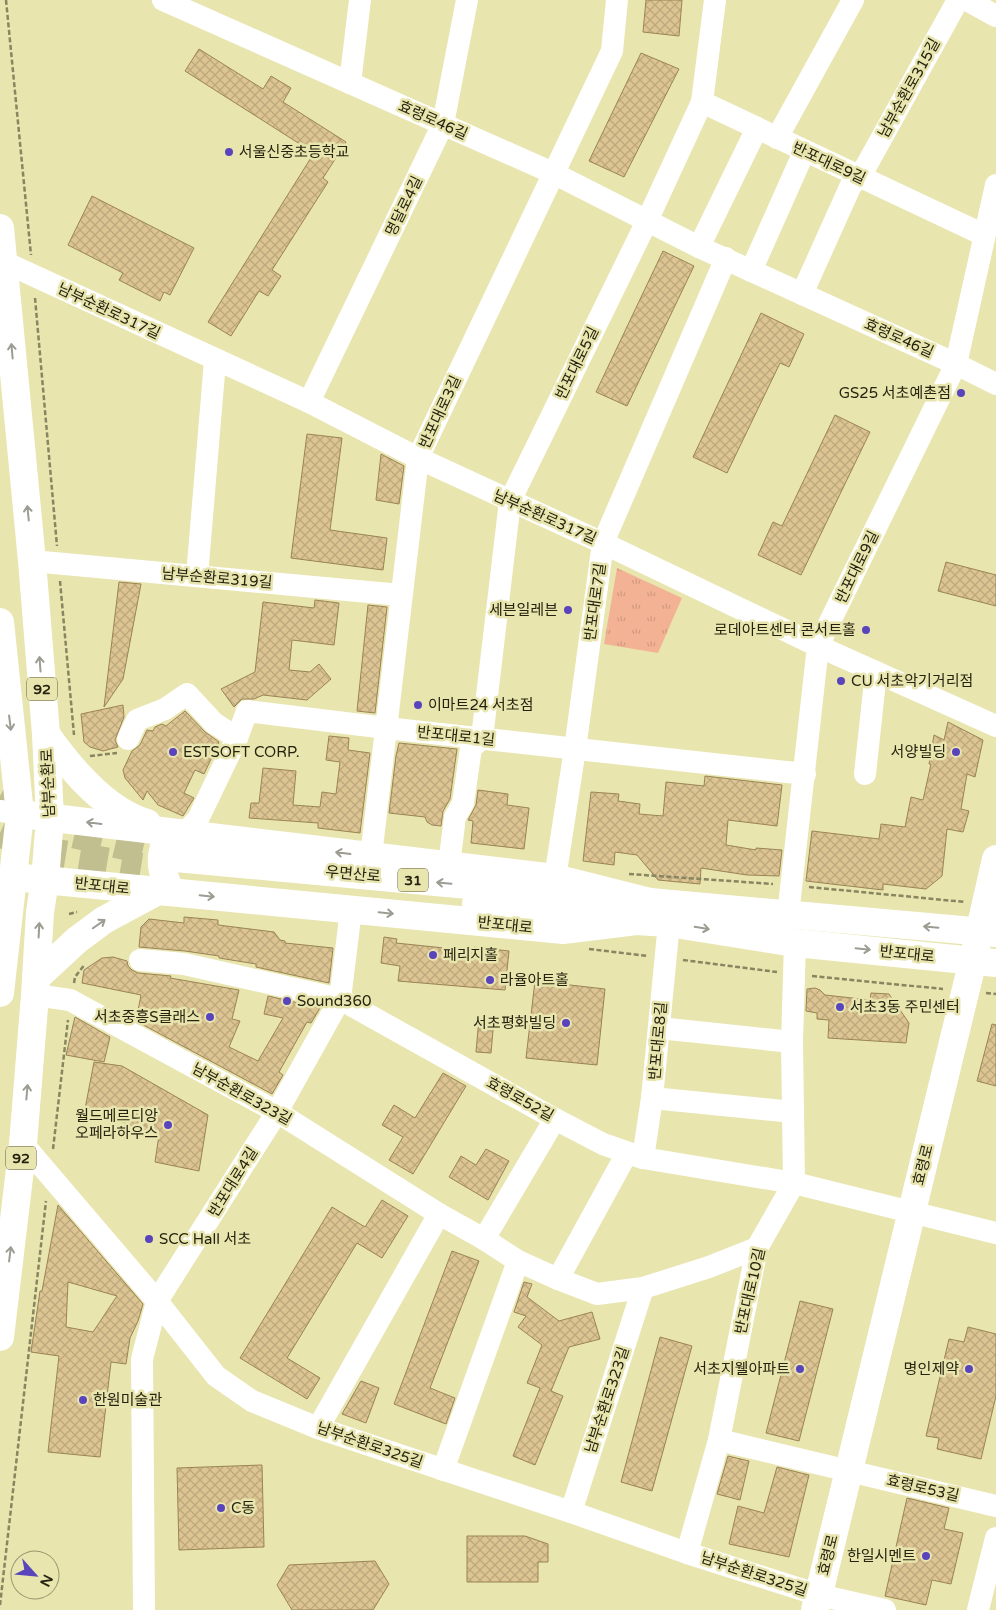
<svg xmlns="http://www.w3.org/2000/svg" width="996" height="1610" viewBox="0 0 996 1610" font-family="'Varela Round','Noto Sans KR',sans-serif">
  <style>
    .park { fill: url(#park-tufts) }
    .building { fill: url(#building-cross-hatch); stroke: #9a8455; fill-rule: evenodd }
    .lines { fill: none; stroke-linecap: round; stroke-linejoin: round }
    .highway-tunnel { stroke: #c1be8f; stroke-width: 28; stroke-dasharray: 28 14; stroke-linecap: butt }
    .path { stroke: #888560; stroke-width: 2.5; stroke-dasharray: 5 2.5; stroke-linecap: butt }
    .minor { stroke: #fff; stroke-width: 22 }
    .major { stroke: #fff; stroke-width: 28 }
    .highway { stroke: #fff; stroke-width: 28 }
    .oneway { stroke: #9d9c93 }
    .poi-dot { fill: #5944bc; stroke: #e8e5af; stroke-width: 2 }
    .labels { text-anchor: middle; dominant-baseline: central; stroke-width: 5; stroke-linejoin: round; paint-order: stroke }
    .shield { fill: #e8e5af; stroke: #605d3f; stroke-width: 1 }
    .shield-label { font-size: 14px; font-weight: bold; fill: #25230f }
    .street-label { font-size: 15px; fill: #25230f; stroke: #e8e5af }
    .poi-label { font-size: 15px; fill: #25230f; stroke: #e8e5af; text-anchor: start }
  </style>
  <defs>
    <pattern id="park-tufts" width="24" height="20" patternUnits="userSpaceOnUse" patternTransform="scale(1.25)"><rect width="24" height="20" fill="#f4b294"/><path d="M3 7l-1-3M5 7V3M7 7l1-3M15 17l-1-3M17 17v-4M19 17l1-3" fill="none" stroke="#d1997e"/></pattern>
    <pattern id="building-cross-hatch" width="8" height="8" patternUnits="userSpaceOnUse" patternTransform="scale(1.25)"><rect width="8" height="8" fill="#dcc493"/><path d="M0 0l8 8M0 8l8-8" fill="none" stroke="#bda87e"/></pattern>
  </defs>
  <rect width="100%" height="100%" fill="#e8e5af"/>
  <polygon class="park" points="617,568 682,598 658,653 604,644"/>
  <g class="building">
    <polygon points="646,0 682,0 679,36 643,32"/>
    <polygon points="199,49 263,89 271,76 291,88 283,102 346,142 323,178 328,182 272,270 281,276 268,296 259,291 231,336 208,322 314,153 185,71"/>
    <polygon points="641,53 679,69 624,177 589,161"/>
    <polygon points="92,196 194,248 170,295 164,292 160,301 119,280 123,273 68,245"/>
    <polygon points="663,251 694,266 627,406 596,392"/>
    <polygon points="761,313 804,334 789,367 780,363 727,473 693,457"/>
    <polygon points="835,415 870,432 801,575 758,555 773,522 782,526"/>
    <polygon points="307,434 342,438 330,530 387,538 383,570 291,558"/>
    <polygon points="381,454 404,466 399,504 376,500"/>
    <polygon points="946,562 996,575 996,606 938,591"/>
    <polygon points="119,582 141,584 123,679 104,707"/>
    <polygon points="315,600 339,603 334,645 292,640 289,670 310,672 319,664 331,679 307,700 263,695 254,699 242,699 234,707 221,689 255,672 263,602 314,608"/>
    <polygon points="368,605 387,607 375,713 357,711"/>
    <polygon points="123,705 124,717 115,740 118,747 103,751 90,747 84,742 81,714"/>
    <polygon points="185,711 205,732 219,742 204,774 195,770 184,793 194,798 183,816 158,805 147,791 143,800 125,778 123,770 132,751 140,745 147,730 153,731 155,727 162,724 166,726"/>
    <polygon points="948,722 983,740 975,777 967,774 961,809 969,811 963,832 947,829 942,876 926,889 883,884 883,890 806,881 812,831 879,839 881,824 905,827 911,797 923,800 931,764 929,764 934,735 944,740"/>
    <polygon points="329,736 349,738 348,750 370,753 360,833 318,828 318,823 249,818 251,803 259,803 263,768 296,771 293,805 320,807 322,792 336,794 340,762 326,760"/>
    <polygon points="399,743 457,749 450,799 443,811 441,826 432,825 427,822 425,817 389,813 396,756"/>
    <polygon points="705,776 782,785 777,826 728,820 726,845 756,850 756,848 782,850 779,876 747,875 701,868 700,884 658,880 637,855 615,852 614,865 583,861 591,792 619,794 618,801 640,804 639,814 663,816 666,782 704,786"/>
    <polygon points="478,790 508,794 507,805 529,808 524,849 471,843 473,821 468,820 476,805"/>
    <polygon points="184,917 218,920 218,925 274,932 280,940 285,941 285,943 333,948 329,983 256,967 256,964 219,958 219,956 185,951 139,947 141,927 149,919 184,923"/>
    <polygon points="384,937 397,939 396,943 473,951 474,947 509,951 505,990 398,981 400,966 381,963"/>
    <polygon points="113,957 127,961 128,966 132,970 138,973 171,976 170,978 239,990 232,1019 240,1021 229,1047 258,1061 283,1018 264,1014 268,996 320,1008 311,1023 307,1022 279,1072 283,1075 272,1094 136,1021 141,995 82,983 84,970 102,958"/>
    <polygon points="535,981 605,989 597,1065 526,1058"/>
    <polygon points="815,988 820,990 825,995 870,1000 871,993 889,994 909,1023 906,1043 828,1038 829,1020 817,1019 817,1013 806,1011 807,989"/>
    <polygon points="75,1017 110,1037 104,1062 66,1055"/>
    <polygon points="479,1018 494,1019 491,1053 476,1052"/>
    <polygon points="992,1024 996,1025 996,1086 977,1081"/>
    <polygon points="94,1062 122,1066 208,1115 199,1171 155,1162 159,1135 85,1109"/>
    <polygon points="443,1073 466,1086 413,1174 389,1160 403,1137 382,1125 394,1105 415,1118"/>
    <polygon points="486,1149 509,1161 488,1200 449,1177 461,1156 476,1165"/>
    <polygon points="382,1200 408,1216 382,1258 357,1243 287,1358 320,1378 307,1399 240,1358 332,1207 365,1227"/>
    <path d="M58,1205l85,99 -5,17 -8,17 -4,26 -15,-2 -11,95 -52,-5 11,-96 -28,-4 9,-61h2zM68,1282l49,14 -24,36 -27,-5z"/>
    <polygon points="452,1251 479,1261 430,1388 455,1398 446,1424 394,1404"/>
    <polygon points="524,1282 532,1284 527,1297 559,1321 592,1312 600,1339 569,1347 551,1391 563,1396 535,1465 513,1456 540,1388 527,1383 542,1345 518,1327 526,1316 514,1312"/>
    <polygon points="800,1301 833,1309 799,1441 766,1433"/>
    <polygon points="968,1327 996,1334 996,1396 981,1459 937,1449 939,1438 926,1436 949,1339 964,1342"/>
    <polygon points="660,1337 692,1346 652,1491 621,1482"/>
    <polygon points="361,1381 379,1388 366,1423 342,1414"/>
    <polygon points="728,1456 749,1461 740,1500 717,1494"/>
    <polygon points="262,1465 264,1547 179,1550 177,1468"/>
    <polygon points="777,1467 809,1475 789,1557 729,1544 738,1506 764,1513"/>
    <polygon points="907,1498 949,1508 944,1529 963,1533 951,1584 932,1580 926,1605 885,1596"/>
    <polygon points="467,1536 525,1536 548,1544 548,1562 538,1562 538,1582 467,1582"/>
    <polygon points="375,1561 389,1584 373,1610 292,1610 277,1585 289,1565"/>
  </g>
  <g class="lines">
    <g class="highway-tunnel">
      <polyline points="0,796 69,833 176,858"/>
      <polyline points="0,833 38,850 141,867"/>
    </g>
    <g class="path">
      <polyline points="6,0 31,255"/>
      <polyline points="35,298 57,546"/>
      <polyline points="60,581 74,735"/>
      <polyline points="90,756 117,753"/>
      <polyline points="629,874 773,884"/>
      <polyline points="809,887 965,902"/>
      <polyline points="69,914 77,912"/>
      <polyline points="589,949 648,956"/>
      <polyline points="683,960 777,972"/>
      <polyline points="812,976 943,989"/>
      <polyline points="74,983 75,977 85,964"/>
      <polyline points="986,993 996,994"/>
      <polyline points="53,1149 68,1020"/>
      <polyline points="0,1605 46,1201"/>
    </g>
    <g class="minor">
      <polyline points="163,0 553,173 699,247 956,364 996,384"/>
      <polyline points="967,0 996,16"/>
      <polyline points="350,83 360,0"/>
      <polyline points="702,102 984,235"/>
      <polyline points="777,138 853,0"/>
      <polyline points="699,247 757,128"/>
      <polyline points="4,262 309,402 418,458 603,543 818,646 996,726"/>
      <polyline points="751,271 804,152"/>
      <polyline points="802,294 851,185 860,177 958,0"/>
      <polyline points="309,402 443,124 467,0"/>
      <polyline points="32,561 401,595"/>
      <polyline points="197,576 215,361"/>
      <polyline points="128,739 137,720 165,709 187,694 214,723 237,738"/>
      <polyline points="865,774 876,672"/>
      <polyline points="0,811 20,814"/>
      <polyline points="184,834 198,819 237,738 247,711 386,728 805,774"/>
      <polyline points="371,856 418,458 612,51 617,0"/>
      <polyline points="449,865 455,817 463,803 471,748 482,738 510,501 647,221 702,102 715,0"/>
      <polyline points="555,878 575,749 603,543 726,258"/>
      <polyline points="788,915 818,646 956,364 996,185"/>
      <polyline points="140,960 184,964 340,999 555,1119 603,1144 643,1158 794,1183 996,1233"/>
      <polyline points="35,995 70,1000 277,1112 439,1214 484,1239 518,1261 558,1279 597,1294 643,1288 709,1267 757,1248"/>
      <polyline points="659,1028 792,1042"/>
      <polyline points="652,1098 793,1112"/>
      <polyline points="23,1144 157,1301 216,1376 252,1401 318,1428 571,1512 687,1553 819,1595 885,1610"/>
      <polyline points="643,1158 652,1098 669,923"/>
      <polyline points="484,1239 555,1119"/>
      <polyline points="558,1279 627,1153"/>
      <polyline points="318,1428 439,1214"/>
      <polyline points="719,1440 996,1506"/>
      <polyline points="443,1470 518,1261"/>
      <polyline points="571,1512 643,1288"/>
      <polyline points="687,1553 719,1440 757,1248 794,1183 792,1042 795,943"/>
      <polyline points="144,1610 142,1359 157,1301 277,1112 340,999 351,910"/>
      <polyline points="978,1610 996,1538"/>
    </g>
    <g class="major">
      <polyline points="0,228 32,561 46,734 50,818 45,880 40,912 35,995 23,1144 0,1337"/>
      <polyline points="0,622 20,814 0,993"/>
      <path d="M46,734c24,34 59,77 101,89"/>
      <polyline points="20,814 555,878 650,902 996,933"/>
      <polyline points="13,877 563,930 636,921 669,923 795,943 996,963"/>
      <path d="M171,892c-9,-19 -13,-31 -5,-51l18,-7"/>
      <polyline points="36,978 77,940 104,920 158,891"/>
      <polyline points="815,1610 973,960 996,859"/>
    </g>
    <g class="highway">
      <polyline points="176,858 650,902"/>
      <polyline points="476,904 636,921"/>
    </g>
  </g>
  <defs><path id="oneway-shaft" d="M-6 0H5M1.5-3L5.5 0L1.5 3" fill="none" stroke-width="1.6" stroke-linecap="round" stroke-linejoin="round" transform="scale(1.25)"/></defs>
  <g class="oneway">
    <use href="#oneway-shaft" transform="translate(12 351) rotate(-95)"/>
    <use href="#oneway-shaft" transform="translate(28 513) rotate(-96)"/>
    <use href="#oneway-shaft" transform="translate(40 664) rotate(-94)"/>
    <use href="#oneway-shaft" transform="translate(10 723) rotate(83)"/>
    <use href="#oneway-shaft" transform="translate(94 823) rotate(-173)"/>
    <use href="#oneway-shaft" transform="translate(343 853) rotate(-173)"/>
    <use href="#oneway-shaft" transform="translate(444 883) rotate(-175)"/>
    <use href="#oneway-shaft" transform="translate(207 896) rotate(6)"/>
    <use href="#oneway-shaft" transform="translate(386 913) rotate(6)"/>
    <use href="#oneway-shaft" transform="translate(99 924) rotate(-35)"/>
    <use href="#oneway-shaft" transform="translate(931 927) rotate(-175)"/>
    <use href="#oneway-shaft" transform="translate(702 928) rotate(9)"/>
    <use href="#oneway-shaft" transform="translate(39 930) rotate(-87)"/>
    <use href="#oneway-shaft" transform="translate(863 949) rotate(6)"/>
    <use href="#oneway-shaft" transform="translate(27 1092) rotate(-85)"/>
    <use href="#oneway-shaft" transform="translate(10 1254) rotate(-83)"/>
  </g>
  <g class="poi-dot">
    <circle cx="229" cy="152" r="5"/>
    <circle cx="961" cy="393" r="5"/>
    <circle cx="568" cy="610" r="5"/>
    <circle cx="866" cy="630" r="5"/>
    <circle cx="841" cy="681" r="5"/>
    <circle cx="418" cy="705" r="5"/>
    <circle cx="173" cy="752" r="5"/>
    <circle cx="956" cy="752" r="5"/>
    <circle cx="433" cy="955" r="5"/>
    <circle cx="490" cy="980" r="5"/>
    <circle cx="287" cy="1001" r="5"/>
    <circle cx="840" cy="1007" r="5"/>
    <circle cx="210" cy="1017" r="5"/>
    <circle cx="566" cy="1023" r="5"/>
    <circle cx="168" cy="1125" r="5"/>
    <circle cx="149" cy="1239" r="5"/>
    <circle cx="800" cy="1369" r="5"/>
    <circle cx="969" cy="1369" r="5"/>
    <circle cx="83" cy="1400" r="5"/>
    <circle cx="221" cy="1508" r="5"/>
    <circle cx="926" cy="1556" r="5"/>
  </g>
  <g class="labels">
    <g class="shield">
      <rect x="27" y="677.5" width="30" height="23" rx="4"/>
      <rect x="398" y="868.5" width="30" height="23" rx="4"/>
      <rect x="6" y="1146.5" width="30" height="23" rx="4"/>
    </g>
    <g class="shield-label">
      <text x="42" y="689">92</text>
      <text x="413" y="880">31</text>
      <text x="21" y="1158">92</text>
    </g>
    <g class="street-label">
      <text transform="translate(909 88) rotate(-61)">남부순환로315길</text>
      <text transform="translate(433 120) rotate(24)">효령로46길</text>
      <text transform="translate(829 163) rotate(25)">반포대로9길</text>
      <text transform="translate(404 206) rotate(-64)">명달로4길</text>
      <text transform="translate(109 311) rotate(25)">남부순환로317길</text>
      <text transform="translate(899 338) rotate(24)">효령로46길</text>
      <text transform="translate(577 363) rotate(-64)">반포대로5길</text>
      <text transform="translate(440 412) rotate(-65)">반포대로3길</text>
      <text transform="translate(545 517) rotate(24)">남부순환로317길</text>
      <text transform="translate(857 567) rotate(-64)">반포대로9길</text>
      <text transform="translate(217 578) rotate(5)">남부순환로319길</text>
      <text transform="translate(595 602) rotate(-82)">반포대로7길</text>
      <text transform="translate(456 736) rotate(6)">반포대로1길</text>
      <text transform="translate(48 783) rotate(-92)">남부순환로</text>
      <text transform="translate(353 874) rotate(5)">우면산로</text>
      <text transform="translate(102 886) rotate(6)">반포대로</text>
      <text transform="translate(505 925) rotate(6)">반포대로</text>
      <text transform="translate(907 954) rotate(6)">반포대로</text>
      <text transform="translate(658 1041) rotate(-85)">반포대로8길</text>
      <text transform="translate(242 1094) rotate(29)">남부순환로323길</text>
      <text transform="translate(520 1099) rotate(29)">효령로52길</text>
      <text transform="translate(923 1165) rotate(-76)">효령로</text>
      <text transform="translate(233 1182) rotate(-58)">반포대로4길</text>
      <text transform="translate(750 1291) rotate(-77)">반포대로10길</text>
      <text transform="translate(607 1400) rotate(-72)">남부순환로323길</text>
      <text transform="translate(370 1445) rotate(19)">남부순환로325길</text>
      <text transform="translate(923 1488) rotate(13)">효령로53길</text>
      <text transform="translate(828 1555) rotate(-76)">효령로</text>
      <text transform="translate(754 1574) rotate(18)">남부순환로325길</text>
    </g>
    <g class="poi-label">
      <text x="239" y="152">서울신중초등학교</text>
      <text x="951" y="393" text-anchor="end">GS25 서초예촌점</text>
      <text x="558" y="610" text-anchor="end">세븐일레븐</text>
      <text x="856" y="630" text-anchor="end">로데아트센터 콘서트홀</text>
      <text x="851" y="681">CU 서초악기거리점</text>
      <text x="428" y="705">이마트24 서초점</text>
      <text x="183" y="752">ESTSOFT CORP.</text>
      <text x="946" y="752" text-anchor="end">서양빌딩</text>
      <text x="443" y="955">페리지홀</text>
      <text x="500" y="980">라율아트홀</text>
      <text x="297" y="1001">Sound360</text>
      <text x="850" y="1007">서초3동 주민센터</text>
      <text x="200" y="1017" text-anchor="end">서초중흥S클래스</text>
      <text x="556" y="1023" text-anchor="end">서초평화빌딩</text>
      <text x="158" y="1116" text-anchor="end">월드메르디앙<tspan x="158" dy="17">오페라하우스</tspan></text>
      <text x="159" y="1239">SCC Hall 서초</text>
      <text x="790" y="1369" text-anchor="end">서초지웰아파트</text>
      <text x="959" y="1369" text-anchor="end">명인제약</text>
      <text x="93" y="1400">한원미술관</text>
      <text x="231" y="1508">C동</text>
      <text x="916" y="1556" text-anchor="end">한일시멘트</text>
    </g>
  </g>
  <g transform="translate(35 1575) rotate(117)"><circle r="24" fill="#e8e5af" stroke="#9a976f"/>
  <path d="M0-4L9 19L0 12L-9 19Z" fill="#5944bc"/>
  <text y="-8" font-size="14" font-weight="bold" text-anchor="middle" fill="#25230f">N</text>
  </g>
</svg>
